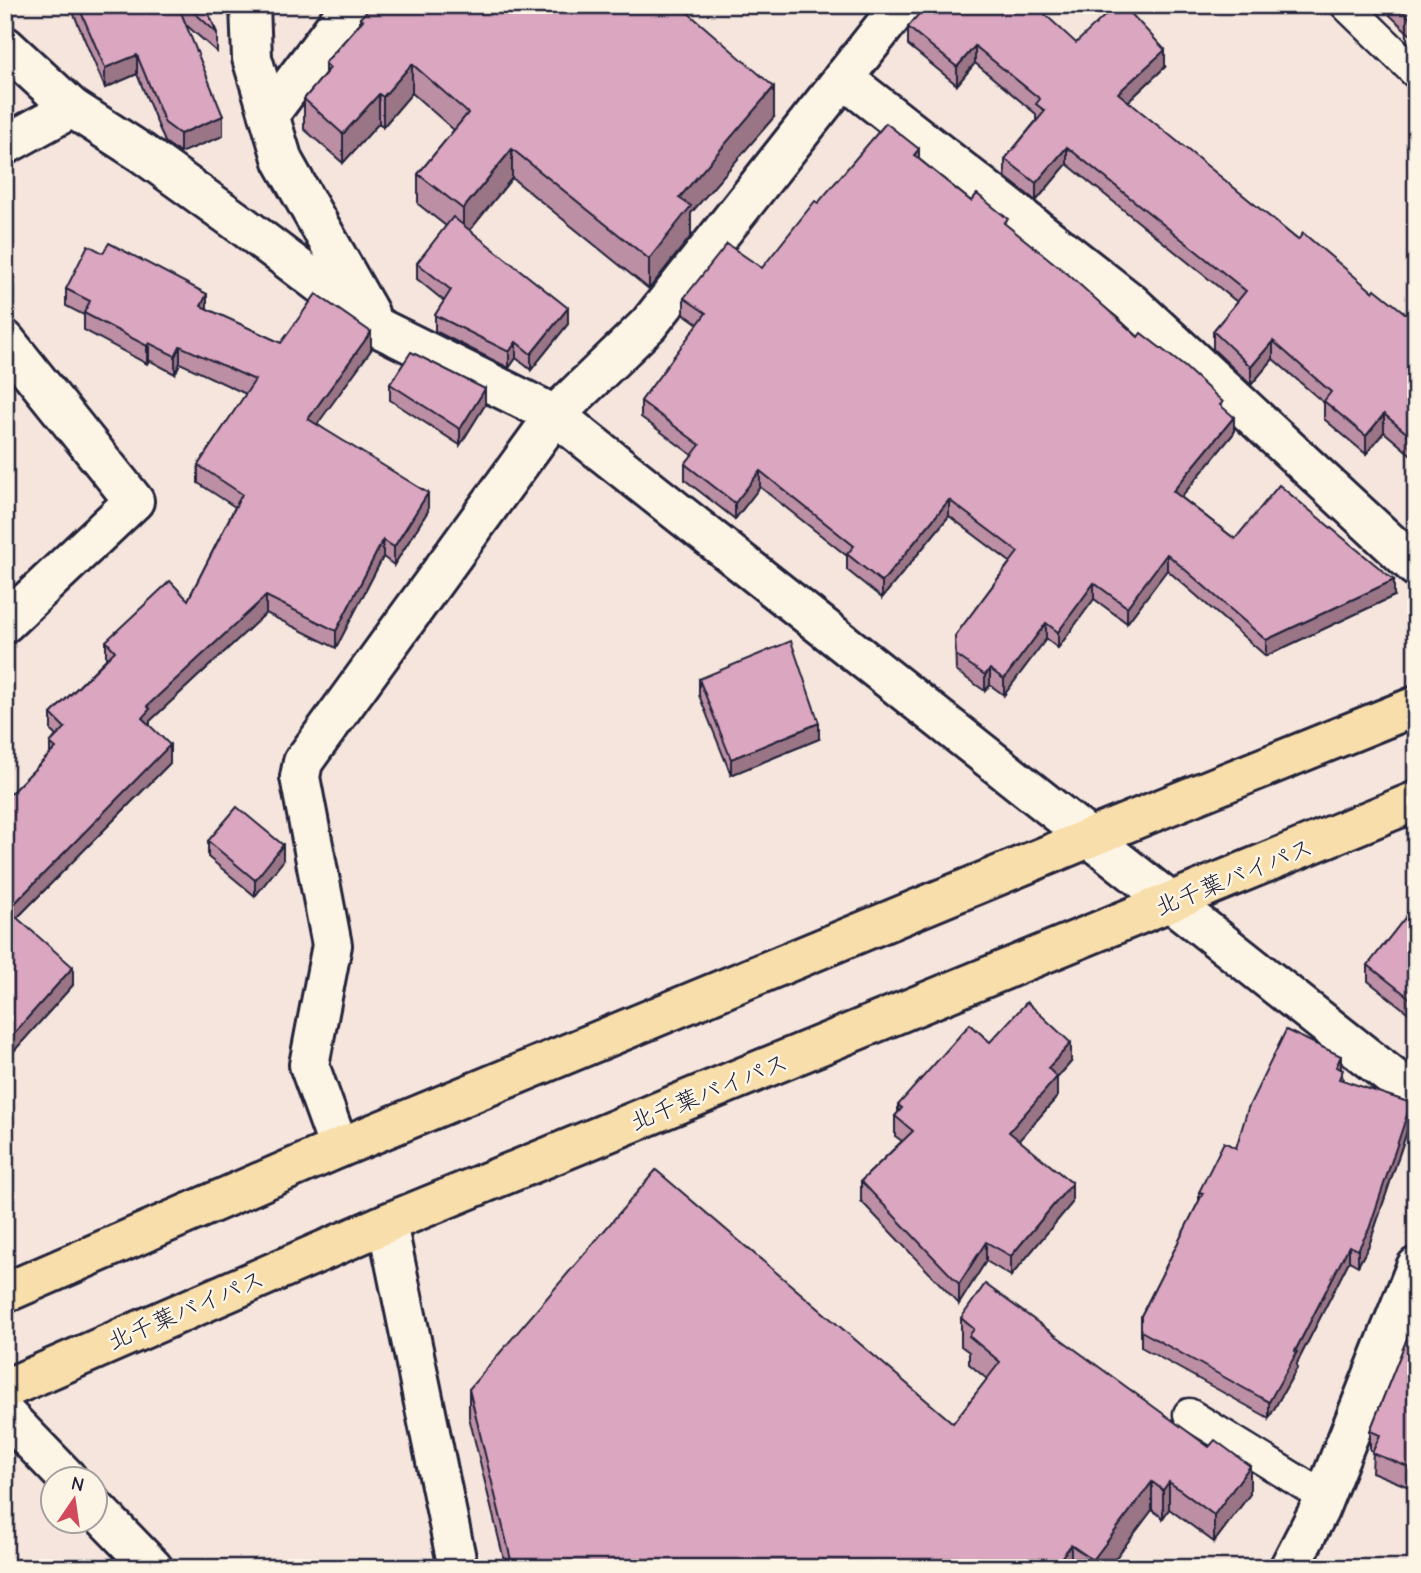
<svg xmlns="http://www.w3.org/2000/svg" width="1421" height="1573" viewBox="0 0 1421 1573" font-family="'Comic Neue','Klee One',sans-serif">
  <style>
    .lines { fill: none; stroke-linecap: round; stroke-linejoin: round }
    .lane-casing { stroke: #22223b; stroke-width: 35 }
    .street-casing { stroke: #22223b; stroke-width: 44 }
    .secondary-casing { stroke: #22223b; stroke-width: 44 }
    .highway-casing { stroke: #22223b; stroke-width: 44 }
    .lane { stroke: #fcf5e5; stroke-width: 30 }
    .street { stroke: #fcf5e5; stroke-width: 38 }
    .secondary { stroke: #fcf5e5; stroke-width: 38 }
    .highway { stroke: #f8deab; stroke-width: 38 }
    .wall { fill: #bc8fa4; stroke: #22223b; stroke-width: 2 }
    .shaded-wall { fill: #997486; stroke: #22223b; stroke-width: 2 }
    .building { fill: #dba6bf; stroke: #22223b; stroke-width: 2 }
    .labels { text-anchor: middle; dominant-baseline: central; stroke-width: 5; stroke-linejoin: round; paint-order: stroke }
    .street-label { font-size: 24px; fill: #22223b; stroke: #fcf5e5 }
  </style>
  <rect width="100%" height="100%" fill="#f5e5dd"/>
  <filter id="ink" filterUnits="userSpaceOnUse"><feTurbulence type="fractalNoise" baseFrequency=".0143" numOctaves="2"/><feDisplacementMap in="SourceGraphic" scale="14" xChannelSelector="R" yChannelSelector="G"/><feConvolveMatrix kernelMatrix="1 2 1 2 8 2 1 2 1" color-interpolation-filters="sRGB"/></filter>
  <g filter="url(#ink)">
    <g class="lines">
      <g class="lane-casing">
        <g id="lane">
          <polyline points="1346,5 1416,73"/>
          <polyline points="1189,1414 1324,1497"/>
        </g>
      </g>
      <g class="street-casing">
        <g id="street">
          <polyline points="250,5 252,58 283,161 369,313"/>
          <polyline points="5,46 72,108 142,153 242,225 377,327 555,415 1416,1096"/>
          <polyline points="843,78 1130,302 1416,567"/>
          <polyline points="269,115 351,5"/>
          <polyline points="5,145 72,108"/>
          <polyline points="5,340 134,501 5,623"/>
          <polyline points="339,1148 309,1065 332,945 300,777 303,762 555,415 649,324 901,5"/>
          <polyline points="387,1223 458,1568"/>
          <polyline points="1289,1568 1319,1510 1416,1267"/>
        </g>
      </g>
      <g class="secondary-casing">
        <g id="secondary">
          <polyline points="5,1414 67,1478"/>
          <polyline points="94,1507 153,1568"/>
        </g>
      </g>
      <g class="highway-casing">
        <g id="highway">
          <polyline points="5,1293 339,1148 1089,838 1416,706"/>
          <polyline points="5,1389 387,1223 1416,801"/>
        </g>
      </g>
      <use href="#lane" class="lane"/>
      <use href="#street" class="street"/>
      <use href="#secondary" class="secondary"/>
      <use href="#highway" class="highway"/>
    </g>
    <g class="wall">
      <polygon points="70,5 205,5 217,33 217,52 185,24 223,136 180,153 165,142 137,74 105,88"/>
      <polygon points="1379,5 1416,5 1416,40"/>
      <polygon points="360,18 774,117 691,213 691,236 649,289 512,178 470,230 568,324 531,370 516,358 509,368 435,331 435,315 444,301 417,279 417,263 446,226 418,204 418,174 454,130 412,93 383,127 379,123 343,163 304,129 304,99 325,75 325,63 360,23"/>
      <polygon points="908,27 1076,43 1165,67 1128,102 1298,240 1416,322 1416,459 1384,432 1366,454 1324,419 1324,403 1273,359 1251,385 1213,349 1213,331 1237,302 1067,164 1036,201 1005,177 1005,159 1036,121 1036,114 975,63 957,85 908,45"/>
      <polygon points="919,159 971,201 1008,227 1223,408 1234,433 1181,497 1235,539 1394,596 1266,656 1167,570 1127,623 1094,599 1058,648 1046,639 1004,695 990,685 985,691 956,671 955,636 1010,562 949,516 882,598 847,570 847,556 760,487 735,519 685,480 685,464 692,455 641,417 641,401 698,324 684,314 684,298 762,268 818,203"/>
      <polygon points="66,289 207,309 281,343 371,350 317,424 428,511 394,565 383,557 336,648 266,613 150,721 150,726 170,763 17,918 73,985 6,1060 5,799 50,754 50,743 56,736 51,731 51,714 106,659 106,641 188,600 235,507 198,483 198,465 246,394 180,363 175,374 149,360 147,364 84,330 84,315 66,306"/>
      <polygon points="390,384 485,405 460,445 390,400"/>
      <polygon points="699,679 819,739 731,775 699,695"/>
      <polygon points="208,841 283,861 255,896 208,857"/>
      <polygon points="1416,904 1416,1019 1368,981 1368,965"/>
      <polygon points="990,1042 1071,1062 1057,1078 1057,1097 1019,1140 1072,1203 1011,1276 986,1261 959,1304 861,1201 861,1181 902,1141 895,1136 895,1116 898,1113 898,1105"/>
      <polygon points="1341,1069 1343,1080 1411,1119 1369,1245 1358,1266 1349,1261 1297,1363 1297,1368 1269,1418 1141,1347 1141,1316 1199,1201 1199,1192 1236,1148"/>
      <polygon points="1416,1316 1416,1490 1372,1472 1373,1451 1370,1450 1370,1431"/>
      <polygon points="961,1318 1250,1494 1214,1542 1169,1509 1163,1518 1152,1510 1108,1568 506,1568 469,1417 469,1389 953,1423 987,1379 969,1364 969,1352 961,1346"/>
    </g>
    <g class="shaded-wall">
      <polygon points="975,46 975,63 957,85 957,67"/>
      <polygon points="1165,50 1165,67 1118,111 1118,93"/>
      <polygon points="137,55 137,74 105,88 105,68"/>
      <polygon points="11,63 11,82 5,87 5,69"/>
      <polygon points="412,64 412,93 383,127 383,97"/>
      <polygon points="774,87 774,117 691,213 691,236 649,289 649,259 679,198"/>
      <polygon points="379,94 379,123 343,163 343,134"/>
      <polygon points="223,116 223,136 180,153 180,134"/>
      <polygon points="1067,147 1067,164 1036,201 1036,183"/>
      <polygon points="512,149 512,178 463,239 463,209"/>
      <polygon points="919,149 919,165 914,155"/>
      <polygon points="207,294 207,311 201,306"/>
      <polygon points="568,308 568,324 531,370 531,354"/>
      <polygon points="371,332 371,350 308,437 308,419"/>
      <polygon points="1273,341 1273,359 1251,385 1251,367"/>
      <polygon points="516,342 516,358 509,368 509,352"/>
      <polygon points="149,343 149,360 147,364 147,346"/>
      <polygon points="180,346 180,363 175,374 175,356"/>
      <polygon points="485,389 485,405 460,445 460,429"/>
      <polygon points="1384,414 1384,432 1366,454 1366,436"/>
      <polygon points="1234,417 1234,433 1173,507 1173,491"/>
      <polygon points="760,471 760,487 735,519 735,503"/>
      <polygon points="428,493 428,511 394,565 394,547"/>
      <polygon points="949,500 949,516 882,598 882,582"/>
      <polygon points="383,540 383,557 336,648 336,631"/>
      <polygon points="1167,554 1167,570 1127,623 1127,607"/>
      <polygon points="1394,580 1394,596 1266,656 1266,640"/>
      <polygon points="1094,583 1094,599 1058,648 1058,632"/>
      <polygon points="266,596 266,613 150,721 150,727 142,718 147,706"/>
      <polygon points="1046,623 1046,639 1004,695 1004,679"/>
      <polygon points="990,669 990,685 985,691 985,675"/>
      <polygon points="819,723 819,739 731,775 731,759"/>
      <polygon points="170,745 170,763 8,927 8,910"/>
      <polygon points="283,845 283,861 255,896 255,880"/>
      <polygon points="73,967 73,985 6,1060 6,1042"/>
      <polygon points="1071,1043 1071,1062 1057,1078 1057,1097 1009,1152 1009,1132 1048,1068"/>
      <polygon points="1341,1056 1341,1072 1336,1067"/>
      <polygon points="1411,1103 1411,1119 1369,1245 1358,1266 1358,1250"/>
      <polygon points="1072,1183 1072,1203 1011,1276 1011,1256"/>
      <polygon points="986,1242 986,1261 959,1304 959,1284"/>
      <polygon points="1349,1246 1349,1261 1297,1363 1297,1368 1269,1418 1269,1402"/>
      <polygon points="1250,1466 1250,1494 1214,1542 1214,1515"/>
      <polygon points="1152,1482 1152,1510 1108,1568 1093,1568 1093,1560"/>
      <polygon points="1169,1482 1169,1509 1163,1518 1163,1490"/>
      <polygon points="1071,1545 1071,1568 1053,1568"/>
    </g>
    <g class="building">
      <polygon points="78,5 178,5 223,116 180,134 165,123 137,55 105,68"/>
      <polygon points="186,5 205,5 217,33"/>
      <polygon points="372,5 679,5 774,87 679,198 691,206 649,259 512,149 463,209 418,174 468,113 412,64 383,97 379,94 343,134 304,99 330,68 325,63 363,20 360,18"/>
      <polygon points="926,5 1035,5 1076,43 1116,5 1123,5 1165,50 1118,93 1298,240 1303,233 1373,292 1375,289 1416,322 1416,441 1384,414 1366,436 1324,401 1331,392 1273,341 1251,367 1213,331 1246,291 1067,147 1036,183 1005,159 1045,111 1036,104 1040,99 975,46 957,67 908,27"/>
      <polygon points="1396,5 1416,5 1416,24"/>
      <polygon points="5,57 11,63 5,69"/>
      <polygon points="886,123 919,149 914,155 971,201 977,194 1008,219 1004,223 1069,275 1138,337 1141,333 1185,367 1223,402 1220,405 1234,417 1173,491 1235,539 1279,485 1394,580 1266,640 1167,554 1127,607 1094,583 1058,632 1046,623 1004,679 990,669 985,675 956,655 955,636 1018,552 949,500 882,582 847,554 854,546 760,471 735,503 685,464 700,445 641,401 706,313 684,298 727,244 762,268 815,201 818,203"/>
      <polygon points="453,217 568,308 531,354 516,342 509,352 435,315 451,290 417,263"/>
      <polygon points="109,243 207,294 201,306 281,343 316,294 371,332 308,419 428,493 394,547 383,540 336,631 266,596 147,706 150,709 142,718 170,745 8,910 73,967 6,1042 5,799 56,748 50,743 65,728 51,714 115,651 106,641 170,581 188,600 242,494 198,465 255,380 180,346 175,356 149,343 147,346 84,313 90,301 66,289 88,245 103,253"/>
      <polygon points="411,352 485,389 460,429 390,384"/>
      <polygon points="791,641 819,723 731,759 699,679"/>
      <polygon points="237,807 283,845 255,880 208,841"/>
      <polygon points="1416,904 1416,1003 1368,965"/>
      <polygon points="1027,1002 1071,1043 1048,1068 1057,1077 1009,1132 1072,1183 1011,1256 986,1242 959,1284 861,1181 913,1131 895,1116 902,1108 898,1105 970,1024 990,1042"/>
      <polygon points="1286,1030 1341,1056 1336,1067 1343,1070 1339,1079 1411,1103 1369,1229 1358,1250 1349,1246 1295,1351 1297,1352 1269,1402 1141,1331 1141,1316 1203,1193 1199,1192 1224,1142 1236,1148 1248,1108"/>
      <polygon points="656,1170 953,1423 1000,1362 969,1336 974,1329 961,1318 985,1284 1209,1447 1215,1440 1250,1466 1214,1515 1169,1482 1163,1490 1152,1482 1093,1560 1071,1545 1053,1568 513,1568 469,1389"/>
      <polygon points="1416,1316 1416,1470 1372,1453 1380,1435 1370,1431"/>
    </g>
  </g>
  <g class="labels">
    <g class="street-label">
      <text transform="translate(1234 877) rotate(-22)">北千葉バイパス</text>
      <text transform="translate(709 1092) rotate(-22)">北千葉バイパス</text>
      <text transform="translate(186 1310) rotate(-23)">北千葉バイパス</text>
    </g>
  </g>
  <rect width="1421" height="1573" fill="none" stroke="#fcf5e5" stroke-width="28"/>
  <rect x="14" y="14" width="1393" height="1545" fill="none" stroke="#22223b" stroke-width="2.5" filter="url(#ink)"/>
  <g transform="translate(74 1500) rotate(13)"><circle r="33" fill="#fcf5e5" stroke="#a5a1a1" stroke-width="2"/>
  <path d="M0-5L12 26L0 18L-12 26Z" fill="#d1495b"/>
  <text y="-10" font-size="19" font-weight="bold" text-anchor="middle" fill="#22223b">N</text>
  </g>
</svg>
